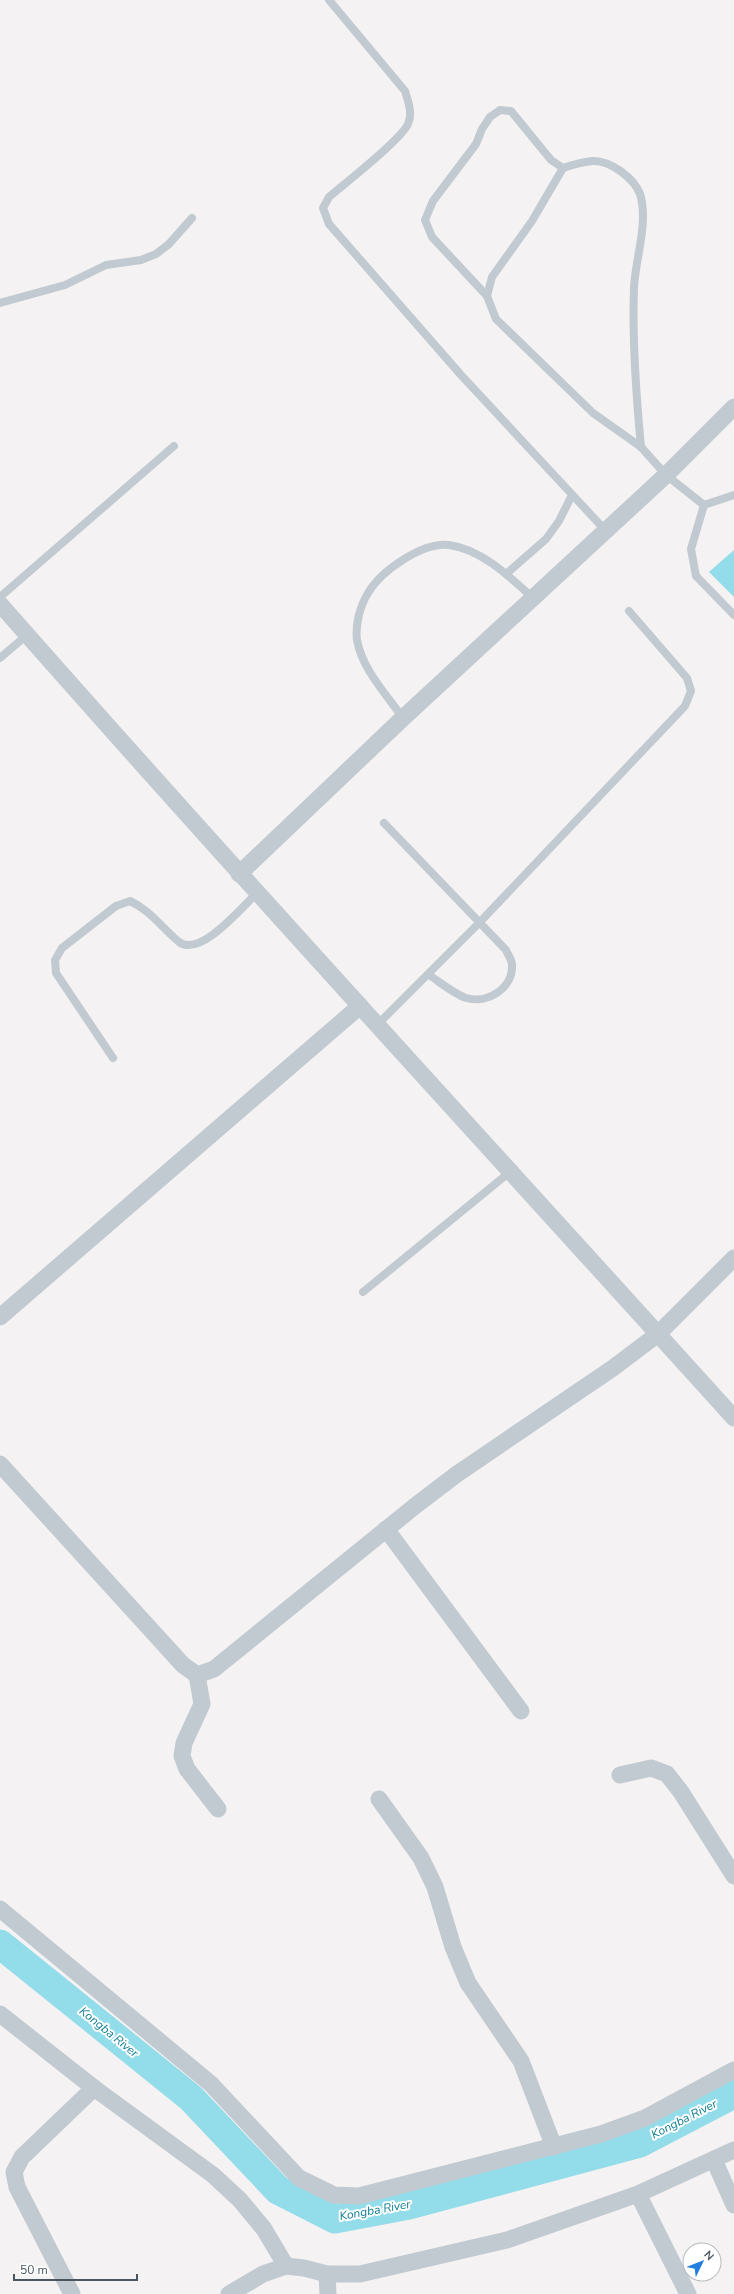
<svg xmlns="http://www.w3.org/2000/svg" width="734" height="2294" viewBox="0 0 734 2294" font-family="'Nunito Sans',sans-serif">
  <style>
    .water { fill: #93dcea }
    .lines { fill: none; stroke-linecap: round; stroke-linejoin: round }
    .river { stroke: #93dcea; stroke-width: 29 }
    .service { stroke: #c1cad0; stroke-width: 8 }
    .minor { stroke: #c1cad0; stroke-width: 17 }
    .labels { text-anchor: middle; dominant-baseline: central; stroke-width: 4; stroke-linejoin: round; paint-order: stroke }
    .water-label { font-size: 12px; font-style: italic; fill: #127f93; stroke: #fff }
  </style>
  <rect width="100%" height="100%" fill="#f4f2f2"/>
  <polygon class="water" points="734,550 734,597 709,572"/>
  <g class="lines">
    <polyline class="river" points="0,1944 191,2098 278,2190 335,2219 409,2205 640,2143 734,2094"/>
    <g class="service">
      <path d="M329,0l76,91c3,10 8,23 3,33 -7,16 -63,59 -79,73l-6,11 6,16 132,151 145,156"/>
      <polyline points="563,168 532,221 492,277 487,296 496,319 593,413 641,447 666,475 704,505"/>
      <path d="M487,296l-55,-59 -7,-17 8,-19 43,-57 6,-15 8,-12 10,-7 11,1 40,49 12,8c9,-3 20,-6 29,-7 18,-1 42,17 48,33 9,28 -5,66 -6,94 -2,53 2,106 7,159"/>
      <polyline points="0,303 65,285 106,265 141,260 156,254 169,244 192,218"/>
      <polyline points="704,505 691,549 696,576 734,615"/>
      <polyline points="704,505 734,495"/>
      <polyline points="506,574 546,539 559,521 572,495"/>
      <polyline points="0,597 174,446"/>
      <polyline points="0,658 27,635"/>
      <path d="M403,718c-17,-24 -41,-49 -46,-78 -2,-15 3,-34 11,-47 13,-22 54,-51 81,-48 32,4 61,32 84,53"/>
      <path d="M384,823l122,127c2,5 6,10 6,15 1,24 -25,39 -46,33 -12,-4 -26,-16 -37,-23"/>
      <polyline points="378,1024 479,923 685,706 691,691 687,678 629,611"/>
      <path d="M113,1058l-57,-85 -1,-13 7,-12 54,-42 14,-5c20,9 32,27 49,41 21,16 63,-35 78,-49"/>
      <polyline points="363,1292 511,1171"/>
    </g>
    <g class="minor">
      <path d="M0,604c241,274 489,543 734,814"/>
      <polyline points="239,874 403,718 666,475 734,407"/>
      <polyline points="0,1317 360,1006"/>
      <polyline points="0,1464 183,1665 197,1675 214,1669 415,1506 457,1474 613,1368 658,1334 734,1258"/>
      <polyline points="386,1529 521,1711"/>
      <polyline points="197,1675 202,1704 184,1743 182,1756 187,1769 218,1809"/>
      <polyline points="620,1775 651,1768 667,1774 681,1792 734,1876"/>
      <polyline points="379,1799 421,1858 435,1887 453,1947 468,1983 521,2061 554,2147"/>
      <polyline points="0,1909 211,2084 299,2178 334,2195 359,2196 601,2134 645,2118 734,2070"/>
      <polyline points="0,2014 94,2088 213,2175 240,2200 264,2229 286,2266"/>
      <polyline points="714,2160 734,2205"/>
      <polyline points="638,2194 688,2294"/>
      <polyline points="327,2274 328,2294"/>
      <polyline points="72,2294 17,2187 14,2172 22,2157 94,2088"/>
      <polyline points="229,2294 263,2274 286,2266 304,2268 327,2274 360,2274 507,2240 638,2194 734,2150"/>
    </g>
  </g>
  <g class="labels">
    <g class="water-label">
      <text transform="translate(109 2032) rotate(39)">Kongba River</text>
      <text transform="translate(684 2119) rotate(-27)">Kongba River</text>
      <text transform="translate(375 2210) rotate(-10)">Kongba River</text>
    </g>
  </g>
  <g transform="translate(702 2262) rotate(47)"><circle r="19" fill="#ffffff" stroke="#b7bbbf"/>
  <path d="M0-3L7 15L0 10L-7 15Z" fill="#227edf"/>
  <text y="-6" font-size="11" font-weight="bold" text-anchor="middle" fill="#4a565f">N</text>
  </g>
  <path d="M14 2274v6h123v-6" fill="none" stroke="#4a565f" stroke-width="2"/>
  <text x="20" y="2274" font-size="12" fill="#4a565f" stroke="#ffffff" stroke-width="3" paint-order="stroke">50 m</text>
</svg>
